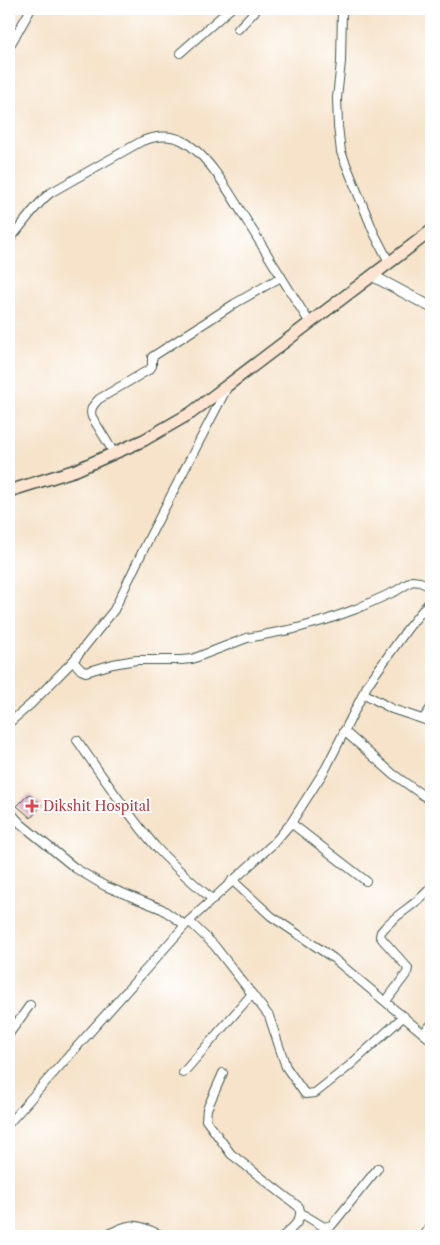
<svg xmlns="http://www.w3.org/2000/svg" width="440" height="1245" viewBox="0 0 440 1245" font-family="'Libre Caslon Text',serif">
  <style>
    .building { fill: #dba9c4 }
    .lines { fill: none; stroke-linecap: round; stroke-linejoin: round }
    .minor-casing { stroke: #3f564a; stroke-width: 10 }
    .tertiary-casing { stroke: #3f564a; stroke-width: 12 }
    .secondary-casing { stroke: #3f564a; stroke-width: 14 }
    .minor { stroke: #fff; stroke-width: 8 }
    .tertiary { stroke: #fff; stroke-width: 10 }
    .secondary { stroke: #fde4d1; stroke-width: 11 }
    .health-dot { fill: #e0444e; stroke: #fff; stroke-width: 2 }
    .labels { text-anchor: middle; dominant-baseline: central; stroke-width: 4; stroke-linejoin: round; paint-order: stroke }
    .health-label { font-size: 14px; fill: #be3a42; stroke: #fff; text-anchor: start }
  </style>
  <rect width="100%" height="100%" fill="#fff"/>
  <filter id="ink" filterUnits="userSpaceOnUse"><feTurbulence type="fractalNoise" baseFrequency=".02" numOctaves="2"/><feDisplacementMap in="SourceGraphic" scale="10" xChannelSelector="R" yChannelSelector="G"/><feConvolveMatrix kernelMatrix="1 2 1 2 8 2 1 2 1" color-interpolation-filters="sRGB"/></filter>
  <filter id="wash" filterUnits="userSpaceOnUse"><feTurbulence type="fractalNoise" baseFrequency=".0096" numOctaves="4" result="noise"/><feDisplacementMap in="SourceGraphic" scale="20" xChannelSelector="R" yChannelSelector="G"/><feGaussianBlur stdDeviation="1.12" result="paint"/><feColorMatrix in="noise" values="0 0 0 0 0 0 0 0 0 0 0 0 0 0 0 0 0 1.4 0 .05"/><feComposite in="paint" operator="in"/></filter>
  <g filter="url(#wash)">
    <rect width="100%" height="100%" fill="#f6e3ca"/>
    <g id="blocks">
      <polygon class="building" points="29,794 42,805 31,818 17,806"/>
    </g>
  </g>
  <g filter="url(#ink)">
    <use href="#blocks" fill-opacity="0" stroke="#3f564a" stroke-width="1"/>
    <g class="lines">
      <g class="minor-casing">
        <g id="minor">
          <polyline points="342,9 341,62 337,98 338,126 341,152 374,233 389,262"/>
          <polyline points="238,29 257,9"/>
          <polyline points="9,47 31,9"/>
          <polyline points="180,53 230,9"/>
          <path d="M9,240c14,-15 25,-34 41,-47l92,-52c13,-5 28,-7 41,0 28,15 53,63 70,90 19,31 38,62 57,92"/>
          <path d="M114,453l-22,-36c-3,-8 2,-13 7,-18l51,-30 2,-3v-9l3,-2 79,-51 47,-27"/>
          <polyline points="73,661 81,670 86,672 113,664 136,660 181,660 192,659 247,638 294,629 326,620 356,609 396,591 412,581 420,582 431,587"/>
          <polyline points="363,693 392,709 431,722"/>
          <polyline points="423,719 431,708"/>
          <polyline points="9,723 31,704 73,661 114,610 151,534 227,388"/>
          <polyline points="344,731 393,774 431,801"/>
          <path d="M77,740c25,36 50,73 78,106 18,20 37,36 57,53"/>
          <polyline points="9,811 21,824 75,868 105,886 162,909 185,925"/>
          <polyline points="291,823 366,881"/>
          <polyline points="232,880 271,916 333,958 431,1040"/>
          <polyline points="189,921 214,945 269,1016 286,1067 305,1094 315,1093 348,1067 404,1016"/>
          <path d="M386,1001l21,-28 1,-5 -25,-28 -3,-4 1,-4c14,-19 37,-27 50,-45"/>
          <polyline points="423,1033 431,1025"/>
          <polyline points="9,1034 30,1005"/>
          <polyline points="183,1073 252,994"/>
          <path d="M223,1073l-16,36 -1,11 25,34 68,53c5,13 -7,21 -16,29"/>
          <polyline points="9,1123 189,921 274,843 291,823 326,768 368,684 408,628 431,600"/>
          <polyline points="301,1213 324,1227 332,1225 378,1168"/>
          <path d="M104,1236c31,-15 28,-13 60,0"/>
          <polyline points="424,1236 431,1225"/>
        </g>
      </g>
      <g class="tertiary-casing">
        <polyline id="tertiary" points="373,276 431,307"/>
      </g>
      <g class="secondary-casing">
        <polyline id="secondary" points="9,491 76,470 144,440 191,413 431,231"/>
      </g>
      <use href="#minor" class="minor"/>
      <use href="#tertiary" class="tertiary"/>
      <use href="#secondary" class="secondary"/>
    </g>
  </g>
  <path class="health-dot" d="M29.5 798.5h5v5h5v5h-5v5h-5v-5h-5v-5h5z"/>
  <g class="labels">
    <g class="health-label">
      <text x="43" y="806">Dikshit Hospital</text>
    </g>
  </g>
  <rect width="440" height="1245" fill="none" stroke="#fff" stroke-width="30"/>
</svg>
